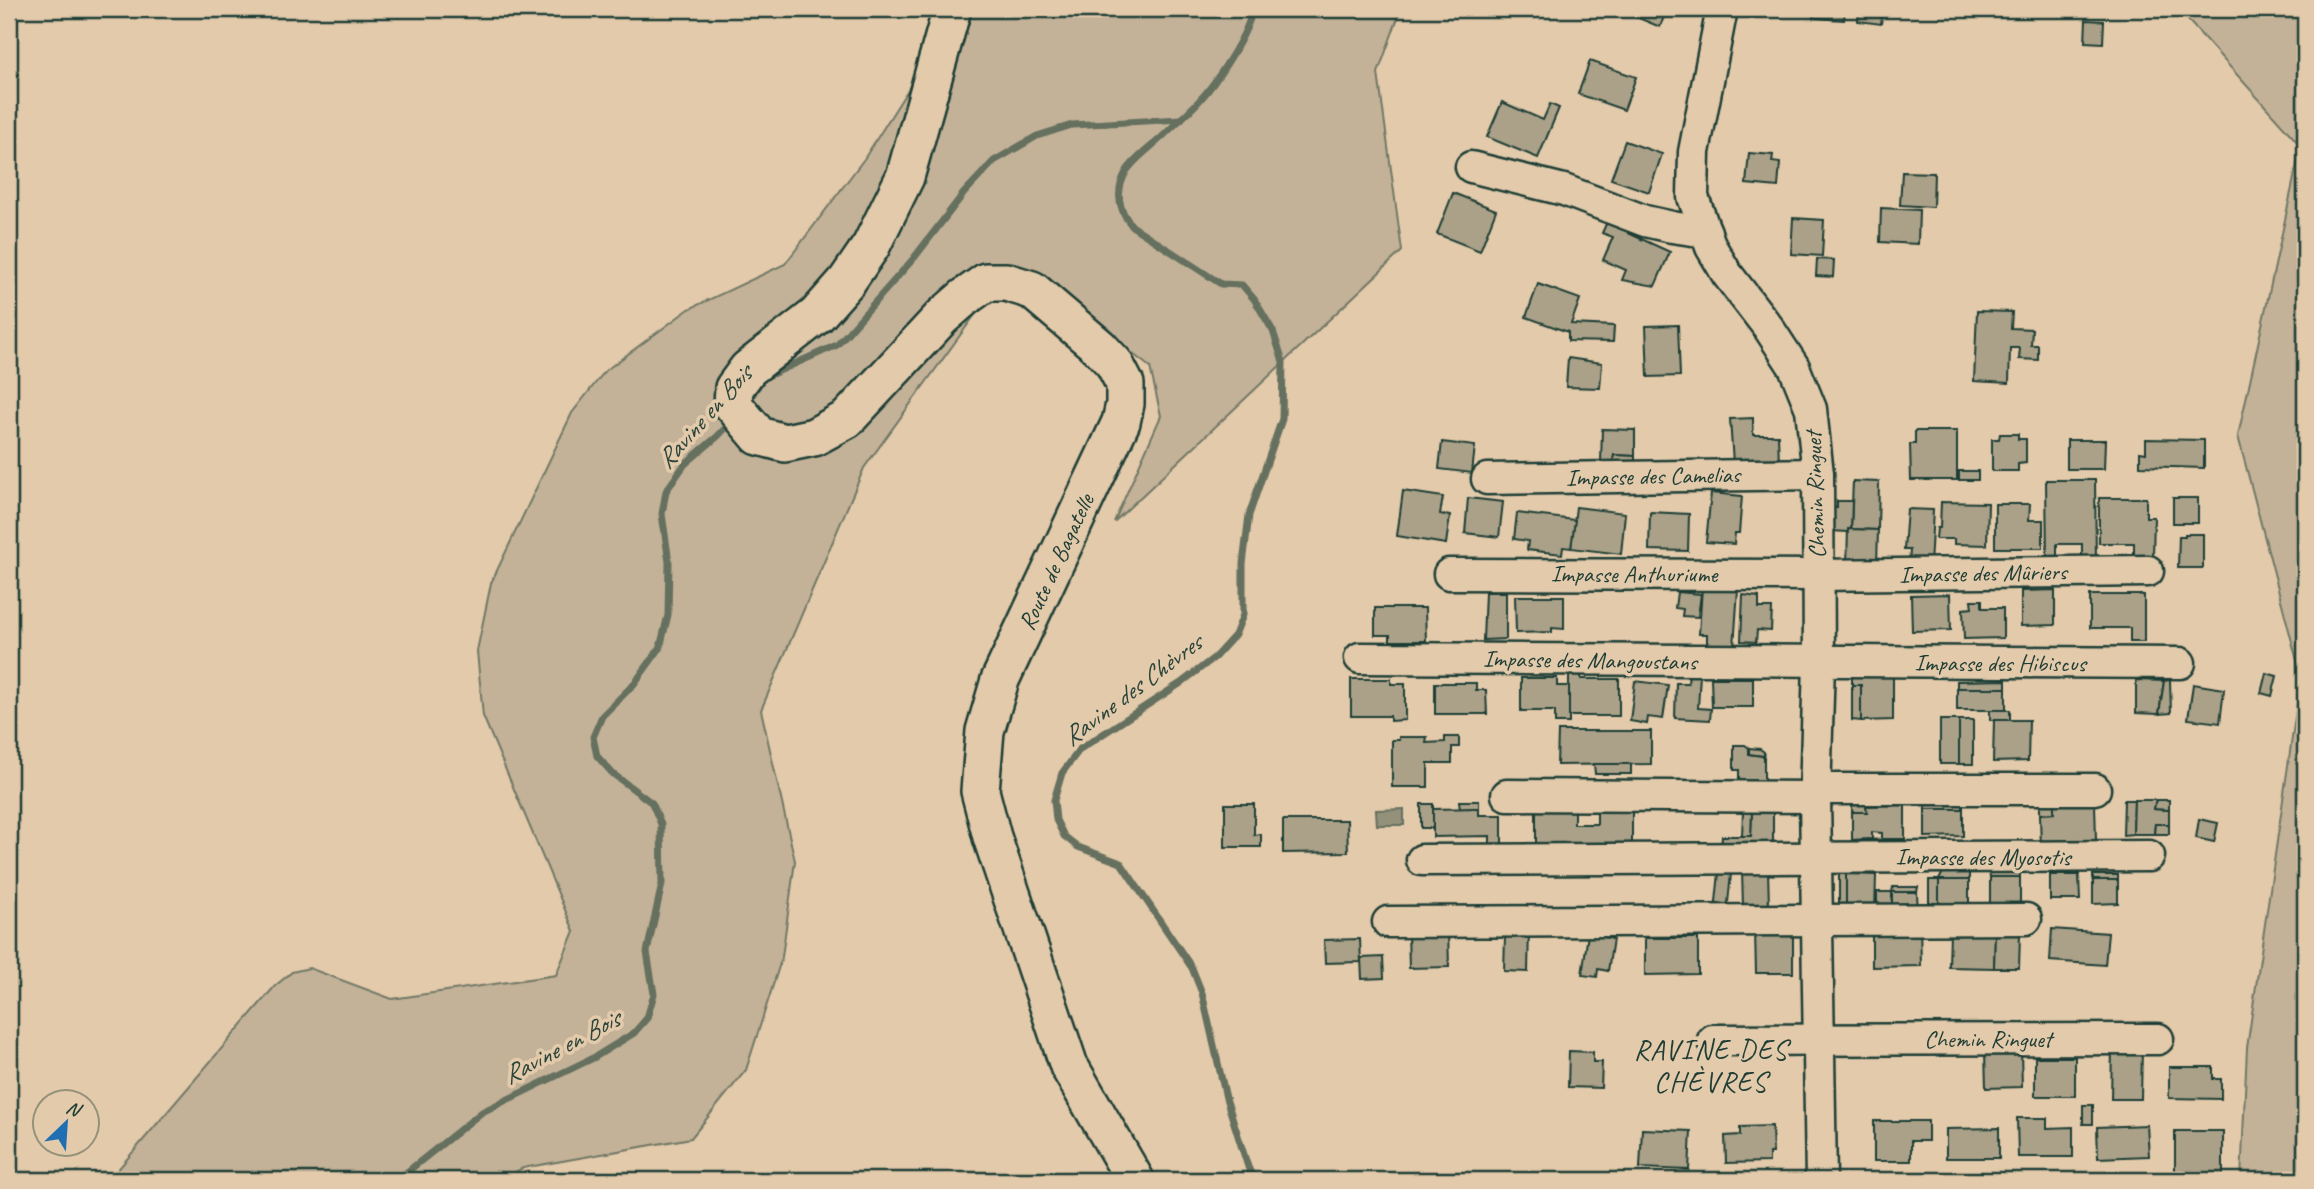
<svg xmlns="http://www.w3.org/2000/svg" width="2314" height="1189" viewBox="0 0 2314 1189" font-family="Caveat,sans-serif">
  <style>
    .green { fill: #c3b298; stroke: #717866; stroke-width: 2 }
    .water { fill: #93917a; stroke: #656f5e; stroke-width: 2 }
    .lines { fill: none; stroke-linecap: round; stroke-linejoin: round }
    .stream { stroke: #656f5e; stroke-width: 7 }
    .building { fill: #aaa188; stroke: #1f3d34; stroke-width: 2 }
    .minor-casing { stroke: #1f3d34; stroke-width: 35 }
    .major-casing { stroke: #1f3d34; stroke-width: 42 }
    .minor { stroke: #e3caab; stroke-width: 30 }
    .major { stroke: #e3caab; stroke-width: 37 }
    .labels { text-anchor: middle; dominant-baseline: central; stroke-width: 7; stroke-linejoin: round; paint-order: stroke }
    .street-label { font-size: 24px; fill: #1f3d34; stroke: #e3caab }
    .water-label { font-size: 26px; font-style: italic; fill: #2b453b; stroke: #e3caab }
    .quarter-label { font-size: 28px; letter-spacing: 2px; fill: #1f3d34; stroke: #e3caab }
  </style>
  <rect width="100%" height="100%" fill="#e3caab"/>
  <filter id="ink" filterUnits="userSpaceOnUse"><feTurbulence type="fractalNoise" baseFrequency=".0143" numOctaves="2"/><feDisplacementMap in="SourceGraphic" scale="14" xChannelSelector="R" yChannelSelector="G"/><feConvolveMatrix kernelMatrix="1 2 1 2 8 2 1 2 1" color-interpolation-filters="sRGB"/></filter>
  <g filter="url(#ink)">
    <g class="green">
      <polygon points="959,9 1401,9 1378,73 1402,251 1114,522 1161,416 1150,367 1036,280 1001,288 977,312 864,468 761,710 795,861 782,957 746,1070 691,1138 523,1168 500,1180 109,1180 275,986 292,972 309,968 392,999 556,975 574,931 483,716 477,651 491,583 572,413 605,371 689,309 785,264 864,159"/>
      <polygon points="2178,9 2305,9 2305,1180 2241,1180 2247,1048 2301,676 2238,436 2301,146"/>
    </g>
    <polygon class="water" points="1404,809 1404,825 1377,825 1376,810"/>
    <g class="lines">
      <g class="stream">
        <path d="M1252,9c-2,23 -37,75 -53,92 -12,13 -26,25 -38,37 -11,10 -27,21 -35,34 -11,20 -8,37 6,54l89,58 21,1 12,14 19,32 10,31 -1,57 -33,96 -6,49v51l-8,20 -20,22 -34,26 -101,66 -18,24 -8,27 2,20 8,16 14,11 43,16 71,105 10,25 24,105 22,69 6,13"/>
        <polyline points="747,403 763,378 837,345 914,258 964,193 994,161 1037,136 1072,125 1181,119"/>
        <polyline points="397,1180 482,1112 595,1057 634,1033 647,1018 654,994 647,952 662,884 661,824 652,803 613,774 597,756 593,737 602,716 634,684 660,648 668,615 669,562 662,514 666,491 685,464 718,436 733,420"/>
      </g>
    </g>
    <g class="building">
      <polygon points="1617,9 1667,9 1660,27"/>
      <polygon points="1814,9 1845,9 1844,20 1813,18"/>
      <polygon points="1859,9 1883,9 1881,24 1858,21"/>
      <polygon points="2086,20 2104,21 2103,43 2085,42"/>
      <polygon points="1590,61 1636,77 1624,110 1578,94"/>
      <polygon points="1502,102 1543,120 1550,104 1559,108 1538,158 1487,137"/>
      <polygon points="1625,141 1662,154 1649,192 1611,179"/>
      <polygon points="1749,153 1773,155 1772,162 1780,163 1778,187 1746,184"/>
      <polygon points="1902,172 1934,173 1933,207 1900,205"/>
      <polygon points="1453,193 1496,210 1480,251 1437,234"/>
      <polygon points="1881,208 1919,210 1918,244 1880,242"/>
      <polygon points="1611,213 1632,222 1628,233 1670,252 1655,286 1622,280 1626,270 1603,260 1613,237 1602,233"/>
      <polygon points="1793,218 1824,220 1822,256 1791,254"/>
      <polygon points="1817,259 1834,260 1833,277 1816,276"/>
      <polygon points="1538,284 1580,299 1571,324 1614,326 1613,342 1568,341 1568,332 1526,317"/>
      <polygon points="1977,311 2012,312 2011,328 2032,329 2031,345 2038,345 2038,360 2019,359 2020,348 2010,348 2009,383 1974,381"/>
      <polygon points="1678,325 1680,376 1648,377 1646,326"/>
      <polygon points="1568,358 1602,363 1600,388 1566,387"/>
      <polygon points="1753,418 1753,435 1778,435 1779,463 1733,463 1730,419"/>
      <polygon points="1602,429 1635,430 1635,456 1614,455 1613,462 1601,462"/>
      <polygon points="1915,431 1957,431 1957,480 1911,480 1910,444 1915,444"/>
      <polygon points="2000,434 2018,434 2018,439 2026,439 2026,463 2018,464 2018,471 1992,471 1992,439 1999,439"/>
      <polygon points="2146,439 2204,440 2204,468 2140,466 2140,452 2146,453"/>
      <polygon points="2067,440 2105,440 2104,469 2067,469"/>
      <polygon points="1442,442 1475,446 1472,473 1439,469"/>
      <polygon points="1614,455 1635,456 1635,463 1613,462"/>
      <rect x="1959" y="471" width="19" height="9"/>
      <polygon points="2046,480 2095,480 2096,560 2082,560 2082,544 2057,544 2057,562 2047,562"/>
      <polygon points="1853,481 1879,482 1878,530 1851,529"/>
      <polygon points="1403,491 1443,497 1440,514 1450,516 1446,544 1397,536"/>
      <polygon points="1711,493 1742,496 1739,533 1735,533 1734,544 1706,542"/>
      <polygon points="1468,498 1503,502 1499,537 1465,533"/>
      <polygon points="2099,498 2146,498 2146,517 2154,517 2153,557 2134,557 2134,543 2099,543"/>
      <rect x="2173" y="498" width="25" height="25"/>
      <polygon points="1837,501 1852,501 1851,529 1848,529 1848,532 1830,531 1831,507 1837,508"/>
      <polygon points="1941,502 1988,503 1987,545 1954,544 1954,539 1936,539 1937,528 1940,528"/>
      <polygon points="1995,504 2030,504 2029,520 2043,520 2043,548 1995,548"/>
      <polygon points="1576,507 1625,513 1621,554 1571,548"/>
      <polygon points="1907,509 1933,510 1930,566 1909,565 1910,550 1904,550"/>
      <polygon points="1650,512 1689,514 1688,551 1649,550"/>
      <polygon points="1517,513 1575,520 1571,548 1563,547 1562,554 1527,550 1528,541 1514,539"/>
      <polygon points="1848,529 1878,530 1877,564 1847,564"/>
      <polygon points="2185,534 2203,534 2203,568 2178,568 2179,536 2185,536"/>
      <polygon points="1702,587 1738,589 1734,647 1707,646 1707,634 1699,634"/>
      <polygon points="2055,590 2055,625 2021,626 2021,591"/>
      <polygon points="1485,592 1506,592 1506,639 1483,640"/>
      <polygon points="1677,592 1701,594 1698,617 1682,616 1683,609 1675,608"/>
      <polygon points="1950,594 1951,630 1912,631 1911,595"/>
      <polygon points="1743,595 1759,597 1759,608 1772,608 1771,631 1757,630 1756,642 1741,641"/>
      <polygon points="2090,595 2144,595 2144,642 2130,642 2130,628 2090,628"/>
      <polygon points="1515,596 1564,596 1564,629 1552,628 1552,632 1516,633"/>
      <polygon points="1971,600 1982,600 1982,608 2003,608 2003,638 1964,639 1963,609 1972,608"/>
      <polygon points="1375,608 1425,608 1426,641 1390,641 1390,635 1375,635"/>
      <polygon points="1852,667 1893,667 1893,720 1861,721 1861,685 1852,685"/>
      <polygon points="1569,671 1581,671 1581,679 1619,679 1619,716 1569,716"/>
      <polygon points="2266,673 2277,676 2272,696 2261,693"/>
      <polygon points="1689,674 1700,674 1698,708 1711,709 1710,720 1675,718 1676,683 1688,683"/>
      <polygon points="1521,678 1557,678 1557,686 1569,686 1569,723 1555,723 1555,711 1521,711"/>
      <polygon points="1711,678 1753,678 1753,707 1712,707"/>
      <polygon points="1351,679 1391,679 1391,684 1405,684 1405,720 1390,721 1390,716 1351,716"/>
      <polygon points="2006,680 2006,688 1957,688 1957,681"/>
      <polygon points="2136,680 2164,681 2159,714 2136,713"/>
      <polygon points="2170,680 2171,713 2159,714 2164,681"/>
      <polygon points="1635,681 1668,685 1663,719 1648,717 1647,724 1630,721"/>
      <polygon points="1435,683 1476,683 1476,690 1486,690 1487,714 1435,714"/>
      <polygon points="2193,684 2224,689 2220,723 2188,719"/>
      <polygon points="1852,685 1861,685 1861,721 1852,720"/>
      <rect x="1957" y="688" width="49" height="22"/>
      <rect x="1990" y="710" width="20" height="10"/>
      <rect x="1940" y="720" width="19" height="44"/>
      <rect x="1959" y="720" width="14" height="44"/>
      <polygon points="1994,720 2029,720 2028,761 1993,762"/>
      <polygon points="1558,731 1651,731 1651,764 1557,765"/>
      <polygon points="1399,737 1427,737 1426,743 1445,742 1445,737 1459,737 1459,747 1452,747 1452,763 1428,763 1428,787 1392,787 1392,740 1399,740"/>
      <polygon points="1734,745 1745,745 1749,748 1749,754 1764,756 1764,782 1760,785 1739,786 1739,770 1734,770"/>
      <polygon points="1749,748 1760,749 1764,752 1764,756 1749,754"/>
      <polygon points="1594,764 1631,764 1631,774 1595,774"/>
      <polygon points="1852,796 1866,796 1867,812 1852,812"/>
      <polygon points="2124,800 2134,800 2133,834 2123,835"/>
      <polygon points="2134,800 2156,800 2154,809 2169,810 2169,824 2155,824 2154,834 2133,834"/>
      <polygon points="2156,800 2169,800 2169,810 2154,809"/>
      <polygon points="1459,801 1479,801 1479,808 1460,809"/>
      <polygon points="1963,802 1963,809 1925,809 1926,803"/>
      <polygon points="2095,803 2096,840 2098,840 2099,850 2041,850 2040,814 2054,813 2054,804"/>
      <polygon points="1225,804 1254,804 1254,835 1261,834 1261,847 1225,847"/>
      <rect x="1421" y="804" width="12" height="24"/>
      <polygon points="2040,804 2054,804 2054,813 2040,814"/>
      <polygon points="1905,805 1905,839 1882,839 1882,833 1872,832 1872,839 1852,840 1852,812 1867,812 1866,806"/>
      <polygon points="1536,807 1574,808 1574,824 1597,824 1597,810 1632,811 1632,849 1536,848"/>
      <polygon points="1479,808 1479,815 1502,815 1502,852 1490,851 1490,836 1433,837 1433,809"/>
      <polygon points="1925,809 1963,809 1963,836 1925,837"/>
      <polygon points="1752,811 1773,812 1773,851 1721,851 1722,836 1751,836"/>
      <polygon points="1752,811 1751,836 1742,836 1743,812"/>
      <polygon points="2199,819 2218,823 2214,842 2196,838"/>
      <polygon points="1283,820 1347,820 1348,852 1283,853"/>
      <polygon points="2155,824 2169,824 2169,834 2154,834"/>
      <polygon points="1905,839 1905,851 1852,851 1852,840"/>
      <polygon points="1768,869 1769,908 1743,907 1742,870"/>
      <polygon points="1944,870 1969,870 1969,880 1939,880"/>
      <polygon points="1989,870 2020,870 2020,877 1990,877"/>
      <rect x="2050" y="870" width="29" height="5"/>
      <polygon points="1719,873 1731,874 1727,912 1715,911"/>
      <rect x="1839" y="874" width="7" height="41"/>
      <polygon points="1846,874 1876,875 1875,914 1846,915"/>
      <polygon points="2050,875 2079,875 2080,900 2050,900"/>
      <rect x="2093" y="875" width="25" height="5"/>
      <rect x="1990" y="877" width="30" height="27"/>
      <polygon points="1929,880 1939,880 1939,904 1944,904 1944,915 1929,915"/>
      <rect x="1939" y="880" width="30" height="24"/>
      <polygon points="2093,880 2118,880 2118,903 2093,904"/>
      <polygon points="1893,887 1918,887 1917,892 1892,892"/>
      <rect x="1877" y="892" width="15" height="23"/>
      <polygon points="1892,892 1917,892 1918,915 1892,915"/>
      <polygon points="1895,925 1920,925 1921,966 1872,967 1872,936 1895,936"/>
      <polygon points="1589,927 1600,928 1598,936 1613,939 1608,971 1598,969 1597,977 1582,975"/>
      <polygon points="1515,929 1529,929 1528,972 1504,971 1505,937 1515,937"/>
      <polygon points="1793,929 1793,973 1756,973 1755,930"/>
      <polygon points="2052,929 2108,933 2105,965 2050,961"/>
      <polygon points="1408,930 1448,930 1449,967 1409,968"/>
      <polygon points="1950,933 1995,934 1994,968 1949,967"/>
      <polygon points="1995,934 2020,934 2019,968 1994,968"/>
      <polygon points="1645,938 1698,938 1698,974 1645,975"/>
      <polygon points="1360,939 1361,962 1325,963 1324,940"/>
      <polygon points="1383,957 1384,978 1362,979 1361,958"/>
      <polygon points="2112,1048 2142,1049 2141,1099 2111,1099"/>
      <polygon points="1569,1051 1593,1052 1593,1062 1602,1062 1601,1088 1568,1087"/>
      <polygon points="2021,1051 2022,1087 1986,1088 1985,1052"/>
      <rect x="2035" y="1057" width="40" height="39"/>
      <polygon points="2169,1067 2213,1067 2213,1079 2221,1079 2221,1099 2169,1098"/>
      <rect x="2083" y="1105" width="10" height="19"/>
      <polygon points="2017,1118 2047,1118 2047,1128 2073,1127 2073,1157 2018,1157"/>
      <polygon points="1874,1121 1928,1121 1928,1141 1911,1141 1911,1161 1874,1161"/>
      <polygon points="2147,1125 2149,1156 2098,1158 2097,1127"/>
      <polygon points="1772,1126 1773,1153 1769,1153 1769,1162 1726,1163 1725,1136 1740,1135 1740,1127"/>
      <polygon points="1999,1128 1999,1158 1946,1158 1946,1129"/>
      <polygon points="1642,1129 1691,1131 1689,1170 1640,1168"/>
      <rect x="2175" y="1131" width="48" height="49"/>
    </g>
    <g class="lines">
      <g class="minor-casing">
        <g id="minor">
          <polyline points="1722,9 1694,152 1693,197 1711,247 1727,274 1768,327 1794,367 1811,409 1818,474 1819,662 1815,797 1821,1180"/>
          <polyline points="1471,167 1564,190 1645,221 1672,227 1706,232"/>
          <polyline points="1487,479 1818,474"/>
          <polyline points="1449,574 1818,575 2148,571"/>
          <polyline points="1360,658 2180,663"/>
          <polyline points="1816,789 2095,789"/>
          <polyline points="1507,795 1815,797"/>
          <polyline points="1422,860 2149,856"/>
          <polyline points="1388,922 2026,919"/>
          <polyline points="1713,1040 2158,1039"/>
        </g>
      </g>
      <g class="major-casing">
        <polyline id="major" points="952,9 905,177 871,246 847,281 817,315 748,369 734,388 733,405 759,436 785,443 814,437 847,419 942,317 965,297 986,282 1006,282 1032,290 1099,347 1114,363 1125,384 1125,404 1121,422 1000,680 985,731 980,791 992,837 1069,1066 1135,1180"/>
      </g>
      <use href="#minor" class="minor"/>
      <use href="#major" class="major"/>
    </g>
  </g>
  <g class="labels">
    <g class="street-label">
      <text transform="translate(1653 476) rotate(-1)">Impasse des Camelias</text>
      <text transform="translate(1815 495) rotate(-92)">Chemin Ringuet</text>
      <text transform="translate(1056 562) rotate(-65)">Route de Bagatelle</text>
      <text transform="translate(1983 573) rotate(-1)">Impasse des Mûriers</text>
      <text x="1634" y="574">Impasse Anthuriume</text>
      <text transform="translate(1590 660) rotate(1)">Impasse des Mangoustans</text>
      <text x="2000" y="663">Impasse des Hibiscus</text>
      <text x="1983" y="857">Impasse des Myosotis</text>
      <text x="1988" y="1039">Chemin Ringuet</text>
    </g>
    <g class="water-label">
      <text transform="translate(704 417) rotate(-48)">Ravine en Bois</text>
      <text transform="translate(1132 690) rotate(-37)">Ravine des Chèvres</text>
      <text transform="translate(561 1047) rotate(-28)">Ravine en Bois</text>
    </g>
    <g class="quarter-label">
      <text x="1711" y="1049">RAVINE DES<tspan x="1711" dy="32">CHÈVRES</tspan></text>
    </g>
  </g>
  <rect width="2314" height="1189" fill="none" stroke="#e3caab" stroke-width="35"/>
  <rect x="18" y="18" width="2279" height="1154" fill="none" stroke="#1f3d34" stroke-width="2.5" filter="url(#ink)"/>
  <g transform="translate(66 1123) rotate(25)"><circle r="33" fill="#e3caab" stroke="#95927b" stroke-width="2"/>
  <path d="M0-5L12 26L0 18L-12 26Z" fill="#1f6fb2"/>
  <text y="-10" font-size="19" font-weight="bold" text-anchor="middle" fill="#1f3d34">N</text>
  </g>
</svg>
